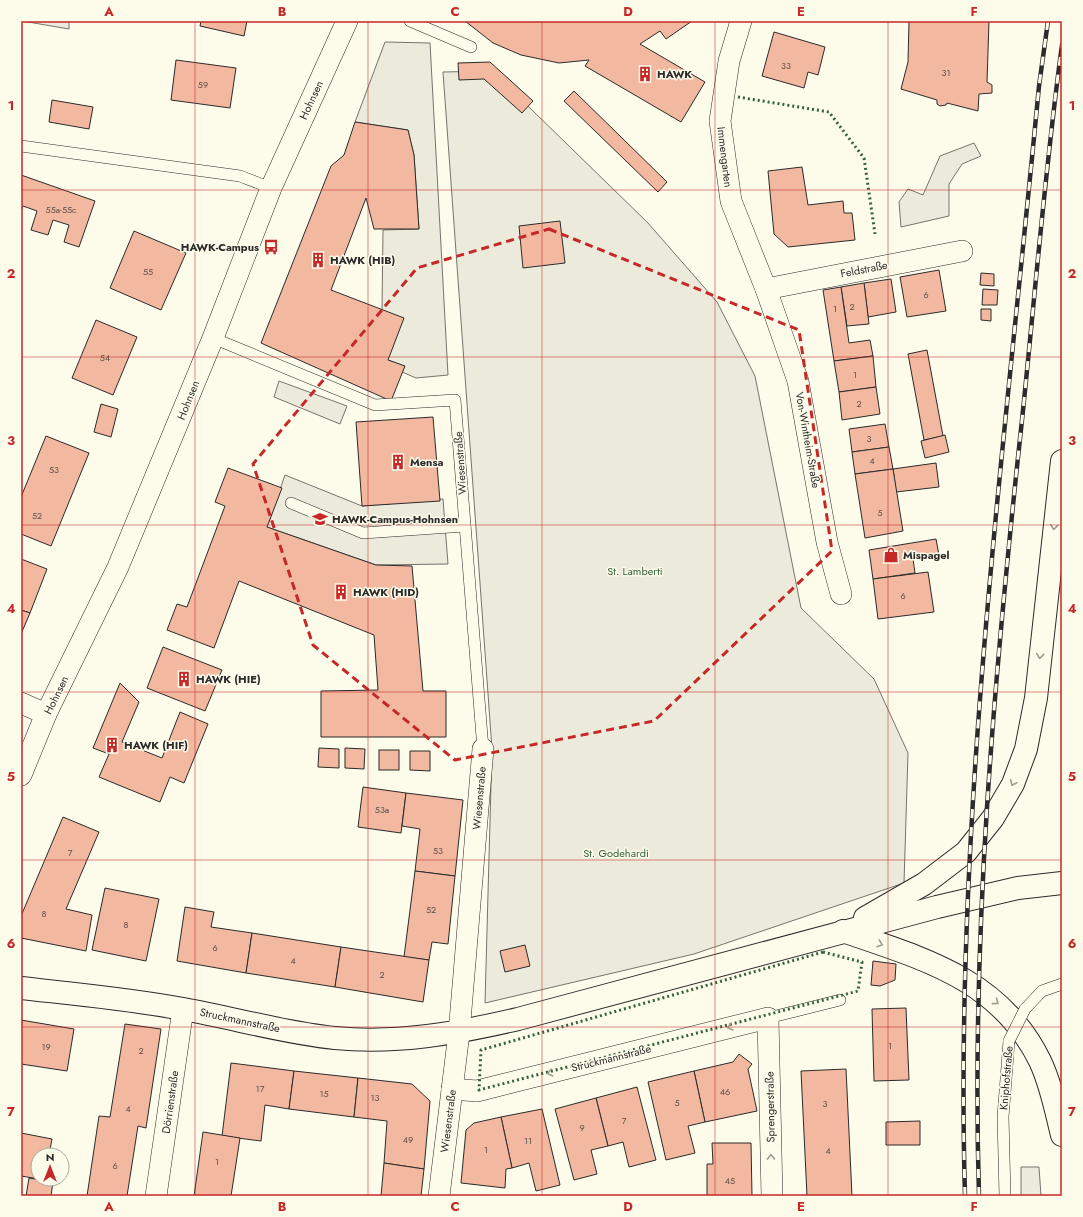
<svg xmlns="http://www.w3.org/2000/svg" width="1083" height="1217" viewBox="0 0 1083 1217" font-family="Jost,sans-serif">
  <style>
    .green { fill: #ecebdb; stroke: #74746e }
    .parking { fill: #eceadb; stroke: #74746e }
    .building { fill: #f2b8a0; stroke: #2b2b2b }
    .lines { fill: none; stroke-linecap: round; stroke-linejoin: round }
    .service-casing { stroke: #2b2b2b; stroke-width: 12 }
    .minor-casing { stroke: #2b2b2b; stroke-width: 22 }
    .secondary-casing { stroke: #2b2b2b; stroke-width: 24 }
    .service { stroke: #fdfbea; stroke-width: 11 }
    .minor { stroke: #fdfbea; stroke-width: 21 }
    .secondary { stroke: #fdfbea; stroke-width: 22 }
    .rail-casing { stroke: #2b2b2b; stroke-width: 4.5 }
    .rail { stroke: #fdfbea; stroke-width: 3; stroke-dasharray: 9; stroke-linecap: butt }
    .service-bridge-casing { stroke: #2b2b2b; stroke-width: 12; stroke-linecap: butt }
    .service-bridge { stroke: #fdfbea; stroke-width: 11 }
    .hedge { stroke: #34623c; stroke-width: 3; stroke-dasharray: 2 3; stroke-linecap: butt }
    .oneway { stroke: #9e9d94 }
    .marked { fill: none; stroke: #c62828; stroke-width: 3; stroke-dasharray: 8 5; stroke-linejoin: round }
    .grid { fill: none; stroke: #c62828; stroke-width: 1; stroke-opacity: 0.55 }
    .labels { text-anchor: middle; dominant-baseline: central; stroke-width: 3; stroke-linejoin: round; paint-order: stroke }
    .number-label { font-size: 9px; fill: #5d4e48 }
    .poi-label { font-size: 11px; font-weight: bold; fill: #2b2b2b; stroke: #fdfbea; text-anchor: start }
    .street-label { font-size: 11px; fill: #2b2b2b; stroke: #fdfbea }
    .park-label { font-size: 11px; fill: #34623c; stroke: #fdfbea }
    .neatline { fill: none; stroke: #c62828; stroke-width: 1.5 }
    .grid-label { font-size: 13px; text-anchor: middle; font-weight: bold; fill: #c62828 }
  </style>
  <rect width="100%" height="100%" fill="#fdfbea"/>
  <g class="green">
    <polygon points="492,71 648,223 717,302 755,376 801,608 874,679 908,753 904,883 694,954 485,1003 492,749 443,72"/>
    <polygon points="974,143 981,156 962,164 949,184 949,216 901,227 899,202 908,189 923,195 940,156"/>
  </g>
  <g class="parking">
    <polygon points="23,21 69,21 69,29 28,22"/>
    <polygon points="385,42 430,43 448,375 416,378 402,372 404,366 388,360 382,310 383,230 419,229 414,155 408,130 355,122"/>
    <polygon points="279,381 347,406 340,424 274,397"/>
    <polygon points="285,475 362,506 443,499 448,564 376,565 267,527"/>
    <polygon points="1021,1167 1039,1167 1041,1196 1021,1196"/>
  </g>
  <g class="building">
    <polygon points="201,21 247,21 244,36 200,26"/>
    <polygon points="465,21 692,21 666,39 660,31 640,44 705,82 681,122 585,66 589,60 559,63 521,55 493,43"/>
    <polygon points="909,21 989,21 987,82 992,85 992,93 979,94 978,111 947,103 946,105 940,106 937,104 937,100 901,89 908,62"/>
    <polygon points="774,32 825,47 818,75 808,72 804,88 762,76"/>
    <polygon points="176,60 236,68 230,108 171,100"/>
    <polygon points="490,62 533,101 522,113 484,79 459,80 458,63"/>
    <polygon points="574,91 667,182 658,192 564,101"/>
    <polygon points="52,100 93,107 89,129 49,122"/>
    <polygon points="355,122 408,130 414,155 419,229 374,229 366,198 331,290 404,318 388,360 405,366 391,401 261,343 331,166 344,155"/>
    <polygon points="802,167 808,205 843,201 844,213 852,213 855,240 788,247 774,234 768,171"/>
    <polygon points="21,175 95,201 79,247 64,242 69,225 53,220 48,235 31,230 37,211 23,206 21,211"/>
    <polygon points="560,221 565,263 523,268 519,226"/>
    <polygon points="134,231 186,253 161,310 110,288"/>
    <polygon points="939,270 946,311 907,317 900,277"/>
    <polygon points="981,273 994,274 994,286 980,285"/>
    <polygon points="891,279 896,312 868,317 864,283"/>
    <polygon points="864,283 869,324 847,326 841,287"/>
    <polygon points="841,287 849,343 870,340 873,356 834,361 823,290"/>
    <polygon points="983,289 998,290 997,305 982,305"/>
    <polygon points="981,309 991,309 991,321 981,320"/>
    <polygon points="96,320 137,337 113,395 72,378"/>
    <polygon points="927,350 943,436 924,440 908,354"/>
    <polygon points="873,356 876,387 839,392 834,361"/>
    <polygon points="876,387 880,414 842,420 839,392"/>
    <polygon points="101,404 118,409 111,437 94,432"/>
    <polygon points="433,417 440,501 362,506 356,422"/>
    <polygon points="885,424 889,447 852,452 849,429"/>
    <polygon points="945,435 949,452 925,458 921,441"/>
    <polygon points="46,436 89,453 51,546 21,534 21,497"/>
    <polygon points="889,447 893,469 855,474 852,452"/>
    <polygon points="936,463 939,487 896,492 893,469"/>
    <polygon points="228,468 282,488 267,527 376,565 412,566 423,691 446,691 446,737 321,737 321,691 378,690 374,635 239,581 214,648 167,630 177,604 187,607 225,506 215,502"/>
    <polygon points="893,469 903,531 865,538 855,474"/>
    <polygon points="936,539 939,555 913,559 915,573 873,579 869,550"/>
    <polygon points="21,559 47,569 30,613 21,610"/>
    <polygon points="928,572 934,612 878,619 873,579"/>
    <polygon points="21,610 30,613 21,634"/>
    <polygon points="163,647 222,670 205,711 147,688"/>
    <polygon points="120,683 139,702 122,742 162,758 180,712 208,724 184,783 170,777 160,802 99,777 109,754 93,748"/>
    <polygon points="319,748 339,749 339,768 318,767"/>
    <polygon points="345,748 365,749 364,769 345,768"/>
    <rect x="379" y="750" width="20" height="20"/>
    <polygon points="410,751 430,751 430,771 410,770"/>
    <polygon points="363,787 406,793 401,833 358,827"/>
    <polygon points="406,793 463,800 455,876 415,871 420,829 402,826"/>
    <polygon points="63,817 99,832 66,909 92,915 86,951 21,938 21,916"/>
    <polygon points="415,871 455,876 448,944 432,942 429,960 404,957"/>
    <polygon points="105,888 159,899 146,961 92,950"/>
    <polygon points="185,907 214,912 211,927 252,933 246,973 177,961"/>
    <polygon points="252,933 341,947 335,987 246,973"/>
    <polygon points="525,945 530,966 505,972 500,951"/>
    <polygon points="341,947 429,960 423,1002 335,987"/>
    <polygon points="873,961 896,964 895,980 880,986 871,985"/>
    <polygon points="906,1008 909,1080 874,1081 872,1009"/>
    <polygon points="21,1020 74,1029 67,1071 21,1064"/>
    <polygon points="125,1024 161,1029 146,1128 138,1126 127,1196 87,1196 99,1116 110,1117"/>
    <polygon points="739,1054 752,1064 748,1069 757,1111 705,1122 694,1071 733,1062"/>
    <polygon points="231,1063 294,1071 289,1109 265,1105 261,1141 222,1136"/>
    <polygon points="846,1069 852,1196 807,1196 801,1071"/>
    <polygon points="294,1071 358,1078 354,1117 289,1109"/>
    <polygon points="694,1071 705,1122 688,1126 695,1153 666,1160 648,1082"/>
    <polygon points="358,1078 412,1084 430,1101 424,1169 384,1163 387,1121 354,1117"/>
    <polygon points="637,1087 656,1160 629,1167 623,1142 608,1146 596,1098"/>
    <polygon points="596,1098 608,1146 591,1150 597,1174 574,1180 555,1109"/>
    <polygon points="542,1109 560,1185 536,1191 529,1163 512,1168 501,1117"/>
    <polygon points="501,1117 512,1168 506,1169 505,1188 461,1183 466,1130 474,1123"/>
    <polygon points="920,1121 920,1145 886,1145 886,1122"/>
    <polygon points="203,1132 240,1138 231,1196 194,1196"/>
    <polygon points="21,1133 52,1139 49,1155 38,1155 38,1179 45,1180 21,1176"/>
    <polygon points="712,1143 751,1143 752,1196 707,1196 707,1164 713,1164"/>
    <polygon points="384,1163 424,1169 421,1196 381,1196"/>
    <polygon points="29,1178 53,1182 51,1196 26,1196"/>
  </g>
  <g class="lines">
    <g class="service-casing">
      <g id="service">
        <polyline points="410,21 471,47"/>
        <polyline points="21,146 240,176 271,188"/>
        <polyline points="213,338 375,405 455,400 483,749"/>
        <polyline points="291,503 363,533 465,526"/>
        <polyline points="1025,1009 1042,991 1062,984"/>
        <polyline points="768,1018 840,1000"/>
        <polyline points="1005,1196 1003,1117 1009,1041"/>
      </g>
    </g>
    <g class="minor-casing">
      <g id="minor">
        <polyline points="741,21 729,61 720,121 731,201 766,289 798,381 827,542 841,594"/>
        <polyline points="766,289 962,251"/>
        <polyline points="21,703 46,714"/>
        <polyline points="21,775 46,714 118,567 213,338 271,188 347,21"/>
        <polyline points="452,1089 477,1091 768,1018 772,1196"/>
        <polyline points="156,1196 183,1009"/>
        <polyline points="439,1196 459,1033 483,749"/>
      </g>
    </g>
    <g class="secondary-casing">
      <g id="secondary">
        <polyline points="865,918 924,884 966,852 993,818 1013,784 1026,749 1036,698 1062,461"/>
        <path d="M843,931c81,28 157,48 197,130 11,23 16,50 22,74"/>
        <path d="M21,988c54,6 109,11 162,21 51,9 101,24 152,29 63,6 123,-5 183,-19l419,-112 81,-19 44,-5"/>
      </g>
    </g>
    <use href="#service" class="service"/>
    <use href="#minor" class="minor"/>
    <use href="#secondary" class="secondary"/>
    <g class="rail-casing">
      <g id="rail">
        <path d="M965,1196c-11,-372 39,-741 74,-1110l9,-65"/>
        <path d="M979,1196c-8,-260 15,-518 43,-776 13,-125 23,-251 40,-375"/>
      </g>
    </g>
    <use href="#rail" class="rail"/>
    <g class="service-bridge-casing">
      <polyline id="service-bridge" points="1009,1041 1025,1009"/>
    </g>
    <use href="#service-bridge" class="service-bridge"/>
    <g class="hedge">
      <polyline points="738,97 829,112 864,158 875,234"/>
      <polygon points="823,952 862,962 858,991 479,1090 481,1050"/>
    </g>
  </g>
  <defs><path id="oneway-chevron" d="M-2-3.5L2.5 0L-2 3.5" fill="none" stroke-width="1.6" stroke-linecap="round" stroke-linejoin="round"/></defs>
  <g class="oneway">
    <use href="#oneway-chevron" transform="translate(1054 527) rotate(96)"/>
    <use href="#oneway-chevron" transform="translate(1040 656) rotate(96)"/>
    <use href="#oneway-chevron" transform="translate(1013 783) rotate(114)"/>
    <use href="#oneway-chevron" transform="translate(880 944) rotate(19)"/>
    <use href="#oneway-chevron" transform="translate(996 1002) rotate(37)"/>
    <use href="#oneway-chevron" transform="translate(730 1027) rotate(166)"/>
    <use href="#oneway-chevron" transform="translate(550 1073) rotate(166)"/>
    <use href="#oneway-chevron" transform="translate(771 1157) rotate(-91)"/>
  </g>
  <path class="marked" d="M549,229l250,101 33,221 -178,170 -199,39 -142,-115 -60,-181 164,-196z"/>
  <path class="grid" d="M195,21v1175M368,21v1175M542,21v1175M715,21v1175M888,21v1175M21,190h1041M21,357h1041M21,525h1041M21,692h1041M21,860h1041M21,1027h1041"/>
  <defs>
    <g id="building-bare" transform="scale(1.2)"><path d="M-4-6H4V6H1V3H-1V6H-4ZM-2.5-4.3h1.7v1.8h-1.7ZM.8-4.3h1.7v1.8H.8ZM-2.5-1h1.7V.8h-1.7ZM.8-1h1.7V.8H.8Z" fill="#c62828" stroke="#fdfbea" stroke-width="2.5" paint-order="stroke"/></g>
    <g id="bus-bare" transform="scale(1.2)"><path d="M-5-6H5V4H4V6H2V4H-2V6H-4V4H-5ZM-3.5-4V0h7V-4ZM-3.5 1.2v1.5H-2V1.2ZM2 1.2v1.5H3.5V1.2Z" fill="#c62828" stroke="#fdfbea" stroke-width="2.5" paint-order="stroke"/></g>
    <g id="university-bare" transform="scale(1.2)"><path d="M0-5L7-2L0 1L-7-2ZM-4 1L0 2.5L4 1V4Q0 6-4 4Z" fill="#c62828" stroke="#fdfbea" stroke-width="2.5" paint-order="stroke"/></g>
    <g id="shop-bare" transform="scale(1.2)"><path d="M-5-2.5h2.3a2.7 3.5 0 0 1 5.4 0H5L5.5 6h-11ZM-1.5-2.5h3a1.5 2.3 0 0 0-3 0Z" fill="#c62828" stroke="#fdfbea" stroke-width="2.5" paint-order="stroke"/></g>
  </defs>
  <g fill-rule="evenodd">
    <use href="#building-bare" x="645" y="74"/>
    <use href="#bus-bare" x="271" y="247"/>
    <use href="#building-bare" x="318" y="260"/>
    <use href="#building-bare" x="398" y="462"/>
    <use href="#university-bare" x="320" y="519"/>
    <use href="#shop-bare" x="891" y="555"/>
    <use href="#building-bare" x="341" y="592"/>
    <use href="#building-bare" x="184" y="679"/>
    <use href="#building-bare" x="112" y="745"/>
  </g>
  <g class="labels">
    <g class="number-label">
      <text x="786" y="65">33</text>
      <text x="946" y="72">31</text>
      <text x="203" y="84">59</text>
      <text x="61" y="209">55a-55c</text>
      <text x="148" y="271">55</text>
      <text x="926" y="294">6</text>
      <text x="852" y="306">2</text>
      <text x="835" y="308">1</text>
      <text x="105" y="357">54</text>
      <text x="855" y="374">1</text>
      <text x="859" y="403">2</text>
      <text x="869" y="438">3</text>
      <text x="872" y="460">4</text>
      <text x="54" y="469">53</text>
      <text x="880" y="512">5</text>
      <text x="37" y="515">52</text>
      <text x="903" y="595">6</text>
      <text x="382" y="809">53a</text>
      <text x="438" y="850">53</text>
      <text x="70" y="852">7</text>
      <text x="431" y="909">52</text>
      <text x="44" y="913">8</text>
      <text x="126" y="924">8</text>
      <text x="215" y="947">6</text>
      <text x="293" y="960">4</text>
      <text x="382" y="974">2</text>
      <text x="890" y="1045">1</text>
      <text x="46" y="1046">19</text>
      <text x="141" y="1050">2</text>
      <text x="260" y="1088">17</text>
      <text x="725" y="1091">46</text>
      <text x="324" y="1093">15</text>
      <text x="375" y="1097">13</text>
      <text x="677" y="1102">5</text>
      <text x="825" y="1103">3</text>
      <text x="128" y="1108">4</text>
      <text x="624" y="1120">7</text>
      <text x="582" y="1127">9</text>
      <text x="408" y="1139">49</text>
      <text x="528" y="1140">11</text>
      <text x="486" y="1149">1</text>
      <text x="828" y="1150">4</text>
      <text x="217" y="1161">1</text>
      <text x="115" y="1165">6</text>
      <text x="730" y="1180">45</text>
    </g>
    <g class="poi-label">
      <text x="657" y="74">HAWK</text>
      <text x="259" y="247" text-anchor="end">HAWK-Campus</text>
      <text x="330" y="260">HAWK (HIB)</text>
      <text x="410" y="462">Mensa</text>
      <text x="332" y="519">HAWK-Campus-Hohnsen</text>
      <text x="903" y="555">Mispagel</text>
      <text x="353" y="592">HAWK (HID)</text>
      <text x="196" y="679">HAWK (HIE)</text>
      <text x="124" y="745">HAWK (HIF)</text>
    </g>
    <g class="street-label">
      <text transform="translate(311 100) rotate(-65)">Hohnsen</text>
      <text transform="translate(725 157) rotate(83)">Immengarten</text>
      <text transform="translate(864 269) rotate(-11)">Feldstraße</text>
      <text transform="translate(188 400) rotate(-68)">Hohnsen</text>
      <text transform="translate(808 440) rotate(80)">Von-Wintheim-Straße</text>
      <text transform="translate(460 463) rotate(-94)">Wiesenstraße</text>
      <text transform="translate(56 695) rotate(-64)">Hohnsen</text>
      <text transform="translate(479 798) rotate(-85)">Wiesenstraße</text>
      <text transform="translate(240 1020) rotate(12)">Struckmannstraße</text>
      <text transform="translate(611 1058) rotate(-14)">Struckmannstraße</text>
      <text transform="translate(1006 1078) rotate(-85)">Kniphofstraße</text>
      <text transform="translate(170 1102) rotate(-82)">Dörrienstraße</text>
      <text transform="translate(770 1107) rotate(-91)">Sprengerstraße</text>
      <text transform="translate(448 1121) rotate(-83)">Wiesenstraße</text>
    </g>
    <g class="park-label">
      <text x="635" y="571">St. Lamberti</text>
      <text x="616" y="853">St. Godehardi</text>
    </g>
  </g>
  <rect width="1083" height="1217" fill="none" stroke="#fdfbea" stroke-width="44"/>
  <g transform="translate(50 1167)"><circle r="19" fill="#fdfbea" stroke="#a9a89e"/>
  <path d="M0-3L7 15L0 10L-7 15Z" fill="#c62828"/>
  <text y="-6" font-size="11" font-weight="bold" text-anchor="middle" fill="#2b2b2b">N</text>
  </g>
  <rect x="22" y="22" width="1039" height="1173" class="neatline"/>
  <g class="grid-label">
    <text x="109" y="16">A</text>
    <text x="282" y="16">B</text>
    <text x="455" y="16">C</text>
    <text x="628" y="16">D</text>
    <text x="801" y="16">E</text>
    <text x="974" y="16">F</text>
    <text x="11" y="110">1</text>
    <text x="1072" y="110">1</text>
    <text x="11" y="278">2</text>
    <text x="1072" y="278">2</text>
    <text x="11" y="445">3</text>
    <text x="1072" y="445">3</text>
    <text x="11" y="613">4</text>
    <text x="1072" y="613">4</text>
    <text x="11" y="781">5</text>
    <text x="1072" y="781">5</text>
    <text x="11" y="948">6</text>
    <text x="1072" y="948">6</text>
    <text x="11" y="1116">7</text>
    <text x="1072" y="1116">7</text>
    <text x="109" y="1211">A</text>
    <text x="282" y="1211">B</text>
    <text x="455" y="1211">C</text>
    <text x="628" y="1211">D</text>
    <text x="801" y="1211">E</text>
    <text x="974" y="1211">F</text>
  </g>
</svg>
